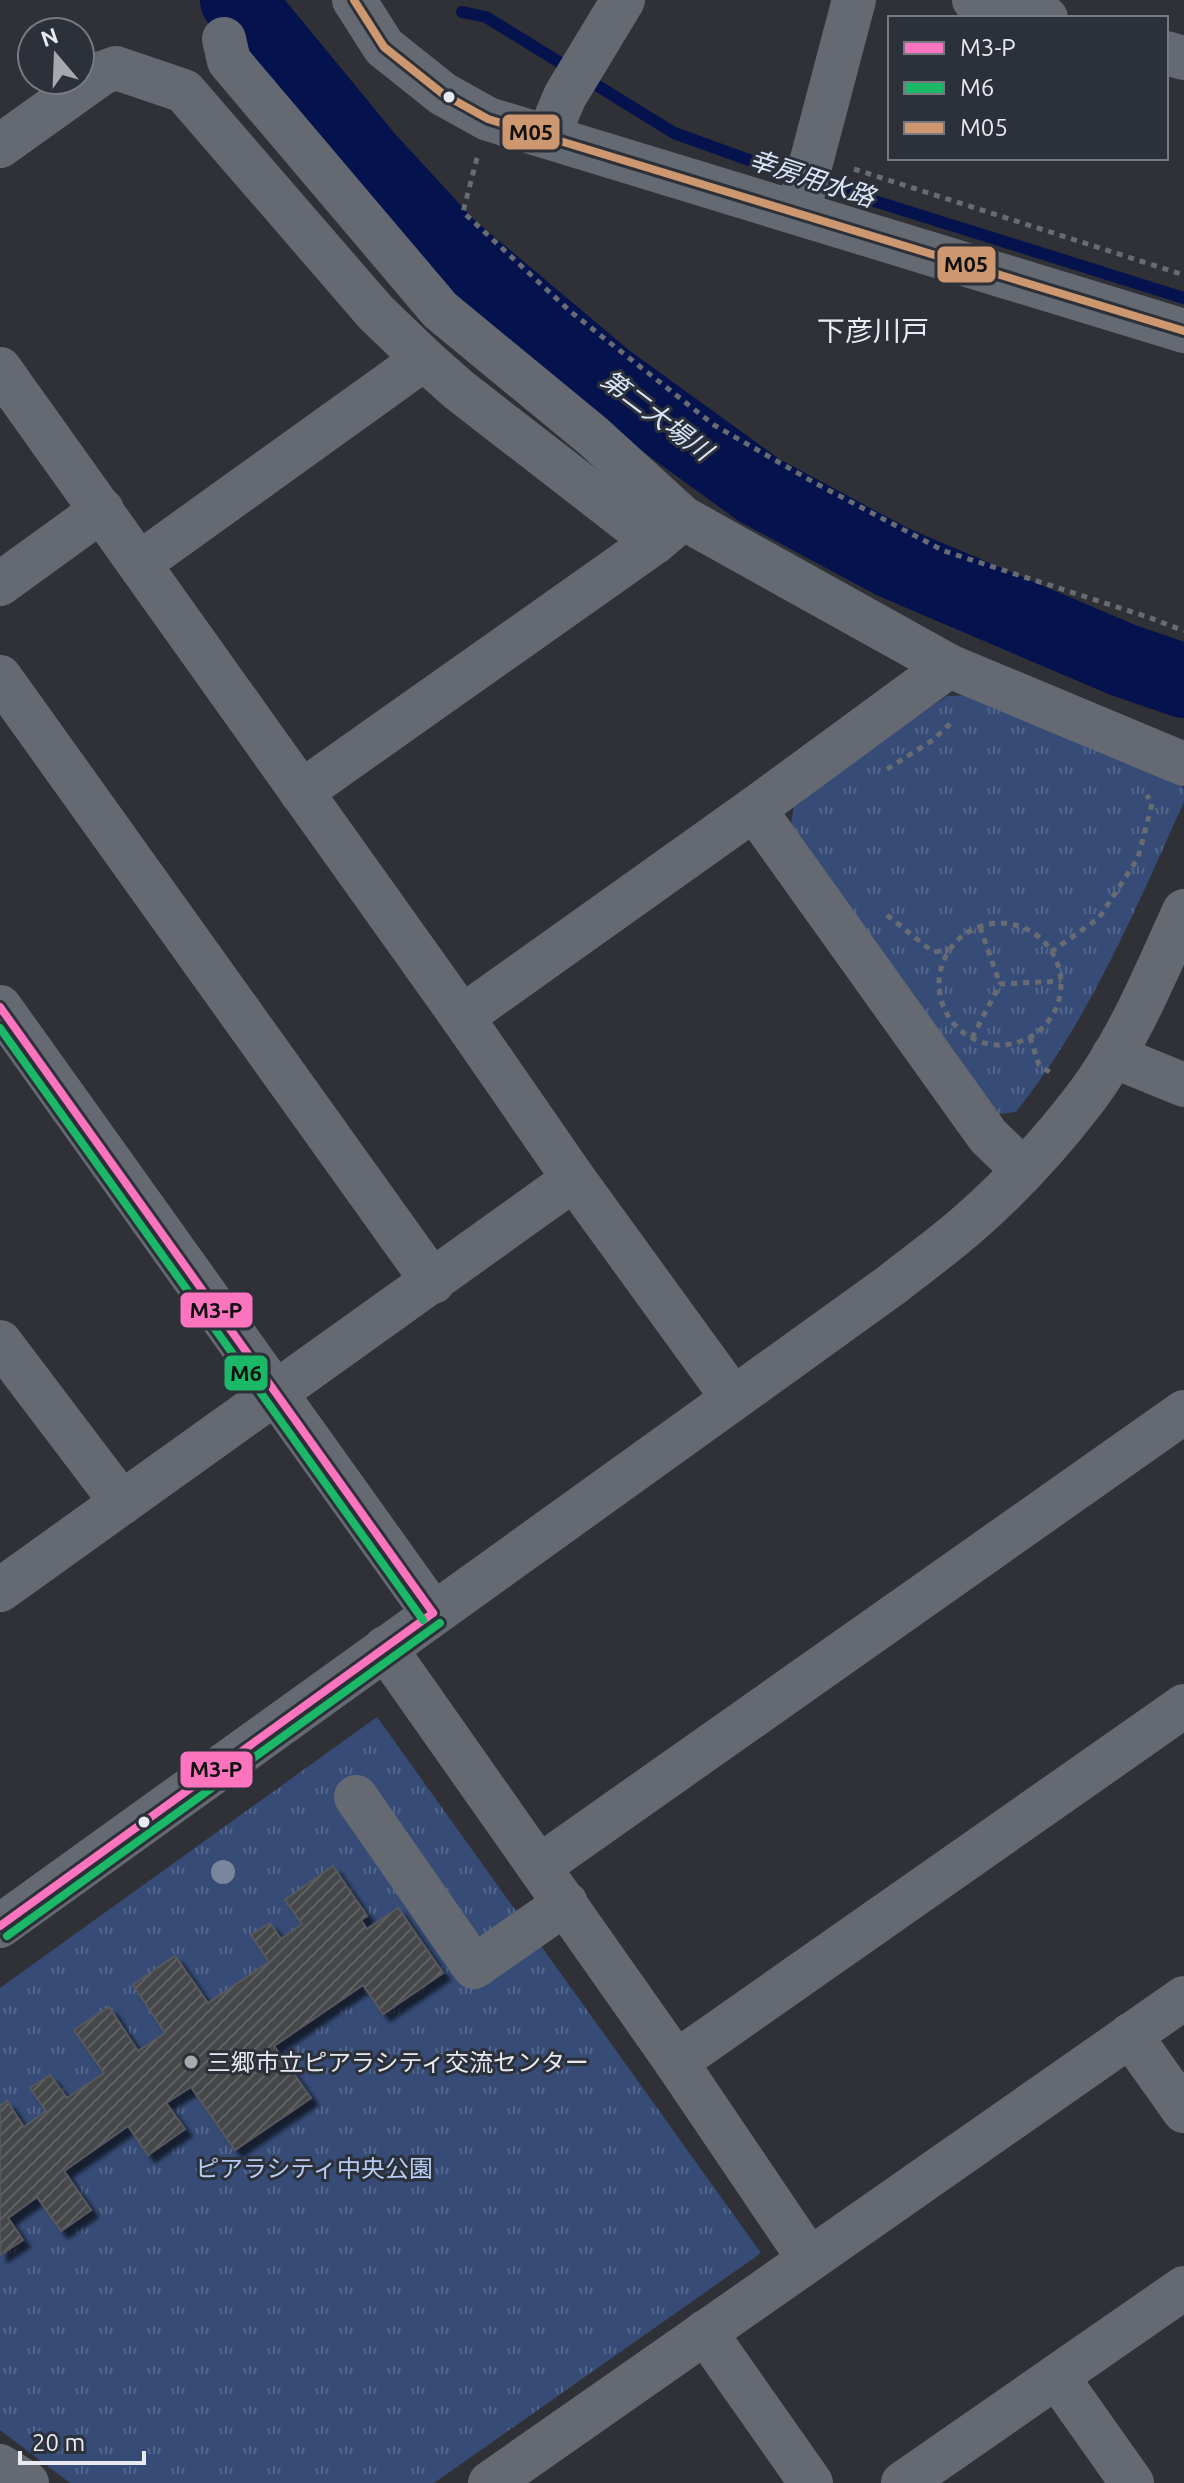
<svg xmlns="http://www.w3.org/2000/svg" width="1184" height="2483" viewBox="0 0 1184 2483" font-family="Ubuntu,'Noto Sans JP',sans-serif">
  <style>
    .park { fill: url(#park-tufts) }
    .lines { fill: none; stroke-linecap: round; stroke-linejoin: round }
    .stream { stroke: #04124e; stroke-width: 12 }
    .river { stroke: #04124e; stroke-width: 74 }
    .building { fill: url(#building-hatch); stroke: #57595d; stroke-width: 2; filter: url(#shadow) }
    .path { stroke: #686c72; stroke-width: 5; stroke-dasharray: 6 6; stroke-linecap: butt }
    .minor { stroke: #646972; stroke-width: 44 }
    .bus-1-casing { stroke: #2c3039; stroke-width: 14 }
    .bus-2-casing { stroke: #2c3039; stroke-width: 14 }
    .bus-3-casing { stroke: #2c3039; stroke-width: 14 }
    .bus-1 { stroke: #fc73be; stroke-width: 8 }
    .bus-2 { stroke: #1ab867; stroke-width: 8 }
    .bus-3 { stroke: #cd976f; stroke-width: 8 }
    .tree { fill: #7a869e }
    .bus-dot { fill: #e7eaf0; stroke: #2c3039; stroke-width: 3 }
    .poi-dot { fill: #a7a9af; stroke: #2c3039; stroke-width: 3 }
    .labels { text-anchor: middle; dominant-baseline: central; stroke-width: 6; stroke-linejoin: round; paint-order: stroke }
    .poi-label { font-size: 24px; fill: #e7eaf0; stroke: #2c3039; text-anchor: start }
    .park-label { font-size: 24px; fill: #b7ccf4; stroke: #2c3039 }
    .water-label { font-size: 26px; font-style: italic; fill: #dae5f9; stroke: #2c3039 }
    .quarter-label { font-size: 28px; fill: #e7eaf0; stroke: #2c3039 }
    .line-badge { stroke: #2c3039; stroke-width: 3 }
    .pale-badge-label { font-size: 22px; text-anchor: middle; font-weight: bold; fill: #111 }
  </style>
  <defs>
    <pattern id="park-tufts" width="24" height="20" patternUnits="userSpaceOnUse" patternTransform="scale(2)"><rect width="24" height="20" fill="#364c77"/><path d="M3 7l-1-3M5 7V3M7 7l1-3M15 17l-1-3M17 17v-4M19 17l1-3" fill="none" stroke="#53668b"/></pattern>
    <pattern id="building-hatch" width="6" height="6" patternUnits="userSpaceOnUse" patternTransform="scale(2)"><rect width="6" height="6" fill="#44464a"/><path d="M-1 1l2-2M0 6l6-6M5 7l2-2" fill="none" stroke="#5f6164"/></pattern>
    <filter id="shadow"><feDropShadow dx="7" dy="7" stdDeviation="2" flood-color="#0009"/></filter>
  </defs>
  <rect width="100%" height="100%" fill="#2f3136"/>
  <g class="park">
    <path d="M970,695l207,82 7,12v13c-49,108 -94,217 -168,310l-17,2 -208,-290 4,-25 152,-103z"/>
    <polygon points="377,1717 761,2253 434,2483 70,2483 0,2430 0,1988"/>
  </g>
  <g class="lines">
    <polyline class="stream" points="462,12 486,17 674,133 785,173 1184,298"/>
    <polyline class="river" points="237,0 367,158 449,247 607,380 759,490 893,562 1123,660 1184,681"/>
  </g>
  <polygon class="building" points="333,1866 367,1916 361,1920 367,1929 398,1908 443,1973 383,2014 363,1985 274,2046 311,2098 235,2150 191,2087 166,2103 185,2129 148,2155 128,2126 64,2171 91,2210 61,2231 37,2197 8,2218 23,2240 0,2255 0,2106 7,2101 24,2127 46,2111 30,2088 50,2075 67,2098 104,2073 74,2030 109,2007 138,2051 165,2033 133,1985 175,1956 208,2003 269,1962 251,1935 270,1923 281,1939 302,1924 285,1900"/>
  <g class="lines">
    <g class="path">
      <polyline points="477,158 463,212 571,312 714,425 815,483 944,551 1148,617 1184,631"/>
      <polyline points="854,169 1184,275"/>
      <polyline points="887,769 933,740 953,721"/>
      <polyline points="887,915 933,952 949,950"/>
      <circle cx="1000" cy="984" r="61"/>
      <polyline points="980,927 1000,984"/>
      <polyline points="1051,952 1099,918 1138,858 1152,804 1147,795"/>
      <polyline points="1030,1037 1039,1065 1051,1073"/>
      <polyline points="972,1038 1000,984 1061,981"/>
    </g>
    <g class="minor">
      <polyline points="354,0 384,47 443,94 488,119 1184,331"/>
      <polyline points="974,0 1046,18"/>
      <polyline points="224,39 229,61 440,310 593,436 683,518 949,666 1184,764"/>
      <polyline points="1166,53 1184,58"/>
      <polyline points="548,136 565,96 623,0"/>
      <polyline points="0,146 102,73 116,68 184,91 376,313 424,359 459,390 655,542"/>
      <polyline points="798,212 854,0"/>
      <polyline points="0,369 462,1017 574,1179 733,1398"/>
      <polyline points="140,563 424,359"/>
      <polyline points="0,584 102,510"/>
      <polyline points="0,677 433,1282"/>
      <polyline points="301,792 655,542 675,525"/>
      <polyline points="754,809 988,1136 1023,1170"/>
      <polyline points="0,1007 433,1613"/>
      <polyline points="462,1017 754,809 949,666"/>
      <polyline points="1113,1056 1184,1085"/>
      <polyline points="0,1342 122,1503"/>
      <polyline points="0,1590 574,1179"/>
      <polyline points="385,1648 676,2062 809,2259"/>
      <polyline points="356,1797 474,1967 566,1903"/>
      <polyline points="540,1866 1184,1412"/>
      <path d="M0,1926l890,-640c25,-20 52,-39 77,-61 42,-36 83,-81 117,-125 43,-56 71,-125 100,-189"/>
      <polyline points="1130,2035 1184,2111"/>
      <polyline points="676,2062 1184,1706"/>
      <polyline points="705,2332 811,2483"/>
      <polyline points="1057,2377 1132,2483"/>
      <polyline points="0,2466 27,2483"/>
      <polyline points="490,2483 1184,1998"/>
      <polyline points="903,2483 1184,2288"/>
    </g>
    <g class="bus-1-casing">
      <g id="bus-1">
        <polyline points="0,1007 433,1613"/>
        <polyline points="0,1926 433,1613"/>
      </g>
    </g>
    <g class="bus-2-casing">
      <g id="bus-2">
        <polyline points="0,1028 423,1620"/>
        <polyline points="7,1936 440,1623"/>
      </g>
    </g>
    <g class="bus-3-casing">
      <polyline id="bus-3" points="354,0 384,47 443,94 488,119 1184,331"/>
    </g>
    <use href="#bus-1" class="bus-1"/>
    <use href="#bus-2" class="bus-2"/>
    <use href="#bus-3" class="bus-3"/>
  </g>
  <circle class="tree" cx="223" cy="1872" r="12"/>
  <g class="bus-dot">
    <circle cx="449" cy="97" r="7"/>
    <circle cx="144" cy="1822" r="7"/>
  </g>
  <circle class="poi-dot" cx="191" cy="2062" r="8"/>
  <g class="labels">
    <g class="poi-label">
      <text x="207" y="2062">三郷市立ピアラシティ交流センター</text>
    </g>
    <g class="park-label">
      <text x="314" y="2168">ピアラシティ中央公園</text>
    </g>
    <g class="water-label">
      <text transform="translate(812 178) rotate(18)">幸房用水路</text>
      <text transform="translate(657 415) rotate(37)">第二大場川</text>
    </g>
    <g class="quarter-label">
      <text x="873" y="330">下彦川戸</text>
    </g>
  </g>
  <g class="line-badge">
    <rect x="501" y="113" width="60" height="38" rx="8" fill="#cd976f"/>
    <rect x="936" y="245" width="61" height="39" rx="8" fill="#cd976f"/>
    <rect x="179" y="1291" width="75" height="38" rx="8" fill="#fc73be"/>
    <rect x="223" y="1354" width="46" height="38" rx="8" fill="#1ab867"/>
    <rect x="179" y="1750" width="75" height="39" rx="8" fill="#fc73be"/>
  </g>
  <g class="pale-badge-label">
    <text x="531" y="140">M05</text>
    <text x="966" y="272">M05</text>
    <text x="216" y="1318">M3-P</text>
    <text x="246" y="1381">M6</text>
    <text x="216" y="1777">M3-P</text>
  </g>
  <rect x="888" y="16" width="280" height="144" fill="#2c3039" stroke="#777a82" stroke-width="2"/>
  <rect x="904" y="42" width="40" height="12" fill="#fc73be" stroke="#777a82" stroke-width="2"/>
  <text x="960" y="56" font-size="24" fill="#e7eaf0">M3-P</text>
  <rect x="904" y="82" width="40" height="12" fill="#1ab867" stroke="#777a82" stroke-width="2"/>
  <text x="960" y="96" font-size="24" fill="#e7eaf0">M6</text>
  <rect x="904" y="122" width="40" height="12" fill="#cd976f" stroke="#777a82" stroke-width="2"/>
  <text x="960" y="136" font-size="24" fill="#e7eaf0">M05</text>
  <g transform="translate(56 56) rotate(341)"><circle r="38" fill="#2c3039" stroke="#777a82" stroke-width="2"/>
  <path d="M0-6L14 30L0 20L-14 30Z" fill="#a7a9af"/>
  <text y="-12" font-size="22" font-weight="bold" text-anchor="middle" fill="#e7eaf0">N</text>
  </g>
  <path d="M20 2451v12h124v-12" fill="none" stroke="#e7eaf0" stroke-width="4"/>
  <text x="32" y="2451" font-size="24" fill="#e7eaf0" stroke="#2c3039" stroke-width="6" paint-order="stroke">20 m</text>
</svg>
